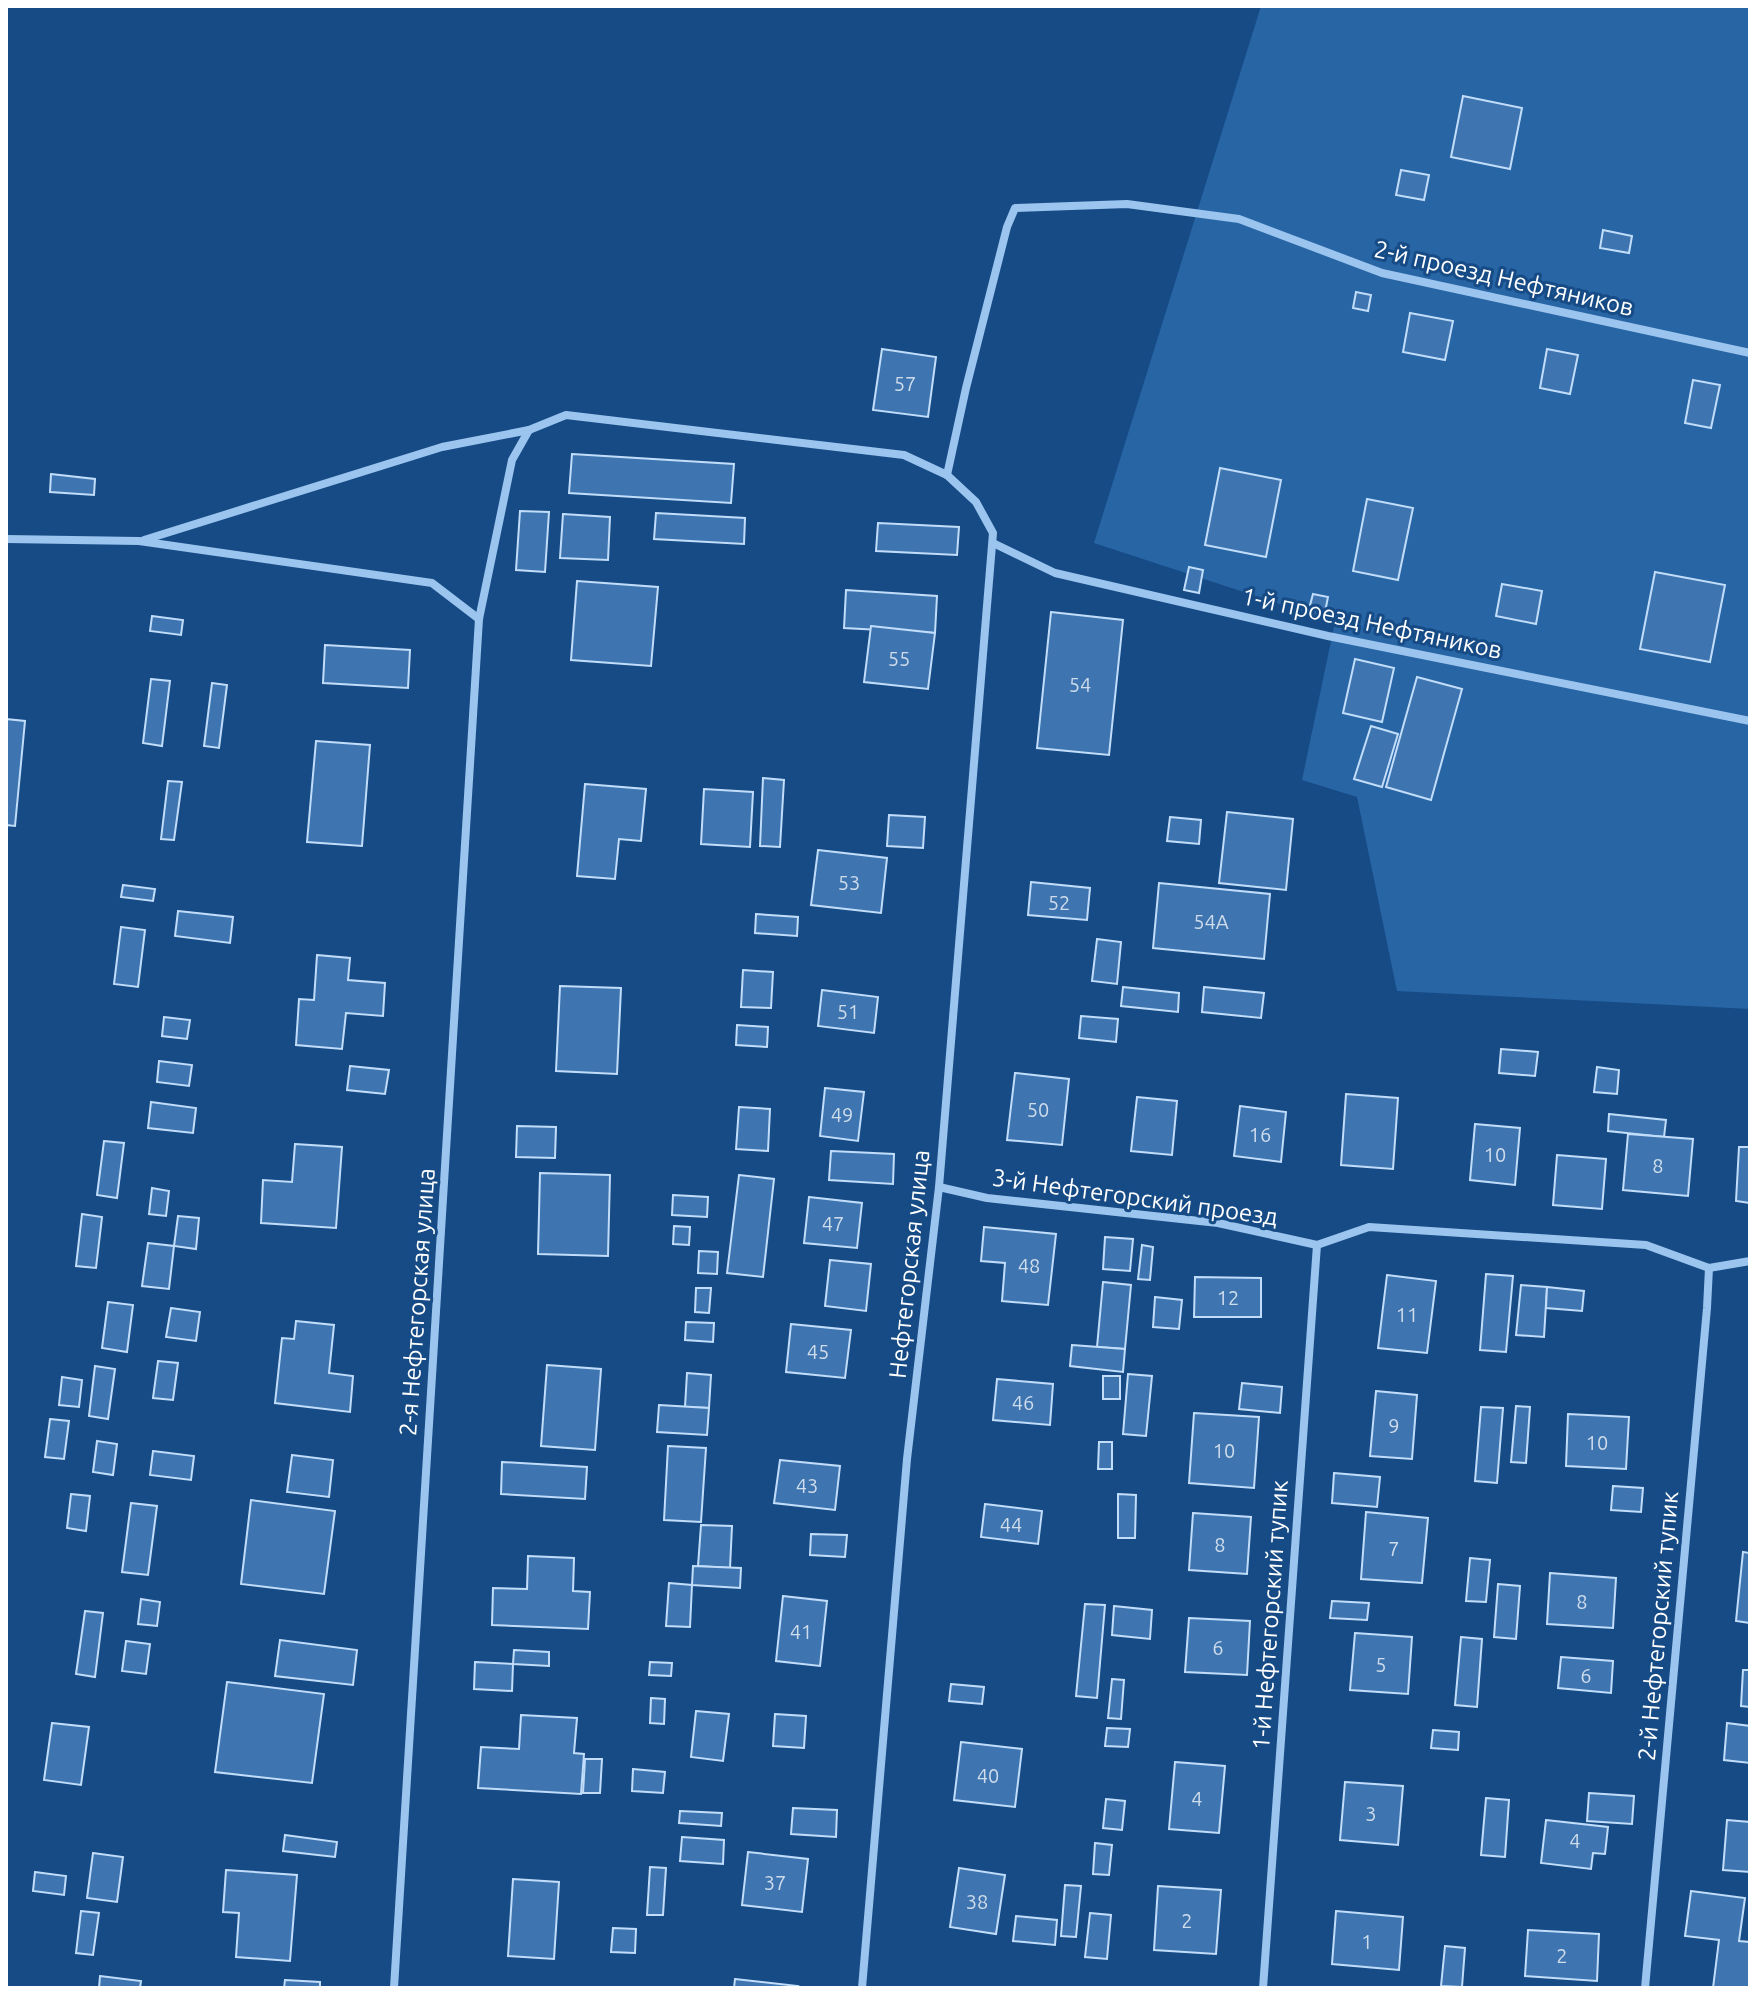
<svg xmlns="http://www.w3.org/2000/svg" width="1756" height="1994" viewBox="0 0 1756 1994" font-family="Ubuntu,sans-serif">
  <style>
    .green { fill: #2865a5 }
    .building { fill: #3e75b0; stroke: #c1ddfa; stroke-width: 2 }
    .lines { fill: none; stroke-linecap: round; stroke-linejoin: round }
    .minor { stroke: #9bc4ee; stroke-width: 8 }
    .labels { text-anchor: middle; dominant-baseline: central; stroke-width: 6; stroke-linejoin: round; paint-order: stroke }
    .number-label { font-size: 20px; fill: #cfdceb }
    .street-label { font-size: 24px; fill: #fff; stroke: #164b86 }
  </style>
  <rect width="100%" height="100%" fill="#164b86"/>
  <polygon class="green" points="1261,6 1750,6 1750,1009 1397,991 1357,797 1302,780 1335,622 1094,543"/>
  <g class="building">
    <polygon points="1463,96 1522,108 1510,169 1451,157"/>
    <polygon points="1401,170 1429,175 1424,200 1396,195"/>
    <polygon points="1603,230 1632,236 1629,253 1600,248"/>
    <polygon points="1356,292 1371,295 1368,311 1353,308"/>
    <polygon points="1410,313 1453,321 1445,360 1403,352"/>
    <polygon points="882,349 936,357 928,417 873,410"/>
    <polygon points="1547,349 1578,355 1570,394 1540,388"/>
    <polygon points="1693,380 1720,385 1711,428 1685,423"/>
    <polygon points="572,454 734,464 731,503 569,493"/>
    <polygon points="1220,468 1281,480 1266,557 1205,545"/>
    <polygon points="51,474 95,479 94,495 50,492"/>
    <polygon points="1367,499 1413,508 1398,580 1353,571"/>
    <polygon points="520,511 549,512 545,572 516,570"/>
    <polygon points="656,513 745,518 744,544 654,539"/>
    <polygon points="563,514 610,517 608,560 560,558"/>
    <polygon points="878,523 959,527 957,555 876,551"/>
    <polygon points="1189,567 1203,570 1199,593 1184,590"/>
    <polygon points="1655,572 1725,585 1710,662 1640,649"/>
    <polygon points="577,581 658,587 651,666 571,660"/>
    <polygon points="1502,584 1542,591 1536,624 1496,616"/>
    <polygon points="846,590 937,596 935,633 844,628"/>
    <polygon points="1313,594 1328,597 1325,612 1309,609"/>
    <polygon points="1051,612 1123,620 1109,755 1037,748"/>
    <polygon points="152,616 183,620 181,635 150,631"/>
    <polygon points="871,626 935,633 928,689 864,682"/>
    <polygon points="325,645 410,650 408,688 323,683"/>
    <polygon points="1355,659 1394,668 1382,722 1343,713"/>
    <polygon points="1417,677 1462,689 1431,800 1386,787"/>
    <polygon points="151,679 170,681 162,746 143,743"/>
    <polygon points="212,683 227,685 219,748 204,746"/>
    <polygon points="6,719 25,721 15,826 6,825"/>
    <polygon points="1371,726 1398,734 1382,787 1354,779"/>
    <polygon points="316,741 370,745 362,846 307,842"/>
    <polygon points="763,778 784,780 780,847 760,846"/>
    <polygon points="168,781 182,782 174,840 161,839"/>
    <polygon points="585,784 646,789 641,841 619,839 615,879 577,876"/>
    <polygon points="704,789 753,792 750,847 701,844"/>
    <polygon points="1227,812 1293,819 1286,890 1219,883"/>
    <polygon points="889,815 925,817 923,848 887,846"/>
    <polygon points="1170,817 1201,820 1199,844 1167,841"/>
    <polygon points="818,850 887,858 881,913 811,905"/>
    <polygon points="1031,882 1090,888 1087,920 1028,915"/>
    <polygon points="1159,883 1270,894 1264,959 1153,948"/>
    <polygon points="123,885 155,889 153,901 121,897"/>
    <polygon points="178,911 233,917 230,943 175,936"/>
    <polygon points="756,914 798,917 797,936 755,933"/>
    <polygon points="121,927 145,930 138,987 114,984"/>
    <polygon points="1097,939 1121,942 1117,984 1092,981"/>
    <polygon points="317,955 350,958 348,980 385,983 383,1016 346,1013 342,1049 296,1045 299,999 314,1000"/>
    <polygon points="743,970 773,972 771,1008 741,1007"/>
    <polygon points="560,986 621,988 617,1074 556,1071"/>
    <polygon points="1123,987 1179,993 1178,1012 1121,1006"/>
    <polygon points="1204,987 1264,993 1261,1018 1202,1012"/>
    <polygon points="822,990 878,997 874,1033 818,1026"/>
    <polygon points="1081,1016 1118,1019 1116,1042 1079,1038"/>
    <polygon points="164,1017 190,1020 187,1039 162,1036"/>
    <polygon points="737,1025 768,1027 767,1047 736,1045"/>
    <polygon points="1501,1049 1538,1052 1535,1076 1499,1073"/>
    <polygon points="159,1061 192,1065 189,1086 157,1082"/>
    <polygon points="350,1066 389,1070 385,1094 347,1090"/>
    <polygon points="1597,1067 1619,1070 1617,1094 1594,1092"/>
    <polygon points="1015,1073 1069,1079 1062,1145 1007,1140"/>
    <polygon points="825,1088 864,1092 858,1141 820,1136"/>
    <polygon points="1346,1094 1398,1098 1393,1169 1341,1165"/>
    <polygon points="1137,1097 1177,1101 1172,1155 1131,1151"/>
    <polygon points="151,1102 196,1108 193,1133 148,1128"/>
    <polygon points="1240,1106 1286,1112 1281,1162 1234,1156"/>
    <polygon points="739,1107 770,1109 768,1151 736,1149"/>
    <polygon points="1609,1114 1666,1120 1664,1137 1608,1131"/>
    <polygon points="1475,1124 1520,1128 1515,1185 1470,1180"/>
    <polygon points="517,1126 556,1127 555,1158 516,1157"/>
    <polygon points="1628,1134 1693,1139 1688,1196 1623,1190"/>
    <polygon points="104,1141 124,1143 117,1198 97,1195"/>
    <polygon points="295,1144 342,1147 336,1228 261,1223 263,1180 292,1182"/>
    <polygon points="1739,1147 1750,1147 1750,1203 1736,1201"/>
    <polygon points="831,1151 894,1154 893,1184 829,1180"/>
    <polygon points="1557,1155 1606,1159 1602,1209 1553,1205"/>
    <polygon points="540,1173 610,1175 608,1256 538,1254"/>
    <polygon points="739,1175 774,1179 763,1277 727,1273"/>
    <polygon points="152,1188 169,1191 166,1216 149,1214"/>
    <polygon points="673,1195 708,1197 707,1217 672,1215"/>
    <polygon points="809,1197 862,1203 857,1248 804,1243"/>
    <polygon points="82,1214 102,1217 96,1268 76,1266"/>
    <polygon points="178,1216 199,1218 196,1249 174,1246"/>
    <polygon points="674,1226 690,1227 689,1245 673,1244"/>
    <polygon points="984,1227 1056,1234 1048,1305 1002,1301 1005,1263 981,1261"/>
    <polygon points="1105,1237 1133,1239 1130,1271 1103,1269"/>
    <polygon points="148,1243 174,1246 169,1289 142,1286"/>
    <polygon points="1142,1245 1153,1247 1150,1280 1138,1279"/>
    <polygon points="699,1251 718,1252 717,1274 698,1273"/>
    <polygon points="830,1260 871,1264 866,1311 825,1306"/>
    <polygon points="1486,1274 1513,1276 1506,1352 1480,1350"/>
    <polygon points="1387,1275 1436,1281 1427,1353 1378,1348"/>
    <polygon points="1195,1277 1261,1278 1261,1317 1194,1317"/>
    <polygon points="1103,1282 1131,1285 1125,1349 1097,1347"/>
    <polygon points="1521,1285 1547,1287 1544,1337 1516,1335"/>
    <polygon points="1547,1287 1584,1291 1582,1311 1546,1308"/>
    <polygon points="696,1288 711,1288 709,1313 695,1312"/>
    <polygon points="1155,1297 1182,1300 1179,1329 1153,1327"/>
    <polygon points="108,1302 133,1305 127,1352 102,1348"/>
    <polygon points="171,1308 200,1312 196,1341 166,1337"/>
    <polygon points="296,1321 334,1325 329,1373 353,1376 350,1412 275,1403 282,1338 294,1339"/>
    <polygon points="686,1322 714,1323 713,1342 685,1340"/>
    <polygon points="791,1324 851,1330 845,1378 786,1372"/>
    <polygon points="1072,1345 1125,1349 1123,1372 1070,1366"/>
    <polygon points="158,1361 178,1363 173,1400 153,1398"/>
    <polygon points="547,1365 601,1369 595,1450 541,1446"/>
    <polygon points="95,1366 115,1369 108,1419 89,1416"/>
    <polygon points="687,1373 711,1375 709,1408 685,1407"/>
    <polygon points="1128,1374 1152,1376 1146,1436 1123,1434"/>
    <rect x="1103" y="1376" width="17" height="23"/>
    <polygon points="62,1377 82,1380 79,1407 59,1405"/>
    <polygon points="997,1379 1053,1384 1050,1425 993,1420"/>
    <polygon points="1242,1383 1282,1387 1280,1413 1239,1409"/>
    <polygon points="1376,1391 1417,1395 1412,1459 1370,1456"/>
    <polygon points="659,1405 709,1408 707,1435 657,1432"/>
    <polygon points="1516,1406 1530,1407 1526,1463 1511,1462"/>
    <polygon points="1481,1407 1503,1408 1497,1483 1475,1481"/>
    <polygon points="1194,1413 1259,1417 1254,1488 1189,1483"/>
    <polygon points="1568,1414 1629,1417 1626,1469 1566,1466"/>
    <polygon points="50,1419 69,1421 64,1459 45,1457"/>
    <polygon points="97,1441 117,1444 113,1475 93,1472"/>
    <polygon points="1099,1442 1112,1442 1112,1469 1098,1469"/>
    <polygon points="668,1446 706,1448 701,1522 664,1520"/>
    <polygon points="153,1451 194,1456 191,1480 150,1475"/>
    <polygon points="292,1455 333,1460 329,1497 287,1492"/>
    <polygon points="780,1460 840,1466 835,1510 774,1503"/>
    <polygon points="502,1462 587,1467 585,1499 501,1494"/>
    <polygon points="1334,1473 1380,1477 1377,1507 1332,1503"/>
    <polygon points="1613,1486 1643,1488 1641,1512 1611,1510"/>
    <polygon points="71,1494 90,1496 86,1531 67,1528"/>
    <polygon points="1118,1494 1136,1495 1135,1538 1118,1538"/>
    <polygon points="251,1500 335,1511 324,1594 241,1584"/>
    <polygon points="131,1503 157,1506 148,1575 122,1572"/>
    <polygon points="985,1504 1042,1511 1038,1544 981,1537"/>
    <polygon points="1366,1512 1428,1518 1422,1583 1361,1579"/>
    <polygon points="1193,1513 1251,1517 1247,1574 1189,1570"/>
    <polygon points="701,1525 732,1526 730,1568 698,1566"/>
    <polygon points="811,1534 847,1535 845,1557 810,1555"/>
    <polygon points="1743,1552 1750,1553 1750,1623 1736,1621"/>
    <polygon points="528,1556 574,1558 573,1591 590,1592 588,1629 492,1625 493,1588 527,1589"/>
    <polygon points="1470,1558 1490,1560 1486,1602 1466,1601"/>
    <polygon points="693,1566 741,1568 740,1588 692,1585"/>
    <polygon points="1550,1573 1616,1578 1613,1628 1547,1624"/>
    <polygon points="669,1583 692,1585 690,1627 666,1626"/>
    <polygon points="1498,1584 1520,1586 1516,1639 1494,1637"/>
    <polygon points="783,1596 827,1601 820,1666 776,1661"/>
    <polygon points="141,1599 160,1602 157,1626 138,1624"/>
    <polygon points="1332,1601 1369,1603 1367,1620 1330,1618"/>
    <polygon points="1085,1604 1105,1605 1097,1698 1076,1696"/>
    <polygon points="1114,1606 1152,1610 1150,1639 1112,1635"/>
    <polygon points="85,1611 103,1613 95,1677 76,1674"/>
    <polygon points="1189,1618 1250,1621 1247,1675 1185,1672"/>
    <polygon points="1355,1633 1412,1637 1408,1694 1350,1690"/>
    <polygon points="1461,1637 1482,1639 1477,1707 1455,1705"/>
    <polygon points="280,1640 357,1650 353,1685 275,1676"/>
    <polygon points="126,1641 150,1644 146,1674 122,1671"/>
    <polygon points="514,1650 549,1652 549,1666 513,1664"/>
    <polygon points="1561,1657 1613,1661 1611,1693 1558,1688"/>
    <polygon points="475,1662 513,1664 512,1691 474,1689"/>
    <polygon points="650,1662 672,1663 671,1676 649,1675"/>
    <polygon points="1743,1670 1750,1670 1750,1707 1741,1706"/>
    <polygon points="1112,1679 1124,1680 1121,1719 1108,1718"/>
    <polygon points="227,1682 324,1694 312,1783 215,1772"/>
    <polygon points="951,1684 984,1687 982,1704 949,1701"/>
    <polygon points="651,1698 665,1699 664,1724 650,1723"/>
    <polygon points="696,1711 729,1714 723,1761 691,1757"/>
    <polygon points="775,1714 806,1716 804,1748 773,1746"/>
    <polygon points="521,1715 577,1718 574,1753 584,1754 581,1794 478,1788 481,1747 519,1749"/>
    <polygon points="52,1723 89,1727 81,1785 44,1780"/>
    <polygon points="1727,1723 1750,1726 1750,1763 1724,1760"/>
    <polygon points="1107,1728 1130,1729 1128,1747 1105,1746"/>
    <polygon points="1433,1730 1459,1732 1458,1750 1431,1748"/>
    <polygon points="961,1742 1022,1749 1015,1807 954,1800"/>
    <polygon points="585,1759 602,1759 600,1793 583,1793"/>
    <polygon points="1175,1762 1225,1766 1219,1833 1169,1829"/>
    <polygon points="633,1769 665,1772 663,1793 632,1791"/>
    <polygon points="1345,1782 1403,1786 1398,1845 1340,1840"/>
    <polygon points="1589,1793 1634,1796 1632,1824 1587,1821"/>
    <polygon points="1486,1798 1509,1800 1505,1857 1481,1855"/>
    <polygon points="1106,1799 1125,1801 1122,1830 1103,1828"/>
    <polygon points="793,1808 837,1810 836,1837 791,1834"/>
    <polygon points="680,1811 722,1813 721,1826 679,1823"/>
    <polygon points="1546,1820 1608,1827 1605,1854 1593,1853 1591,1869 1541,1863"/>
    <polygon points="1727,1820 1750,1822 1750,1872 1723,1870"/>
    <polygon points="285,1835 337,1842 335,1857 283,1851"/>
    <polygon points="682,1837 724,1840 723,1864 680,1861"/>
    <polygon points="1095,1843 1112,1845 1109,1875 1093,1874"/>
    <polygon points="748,1852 808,1859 802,1912 742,1905"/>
    <polygon points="93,1853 123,1857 117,1902 87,1898"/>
    <polygon points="650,1867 666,1868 663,1915 647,1915"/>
    <polygon points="959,1868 1005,1875 996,1934 950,1927"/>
    <polygon points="226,1870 297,1875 290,1961 236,1957 239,1913 223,1912"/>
    <polygon points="35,1872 66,1876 64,1895 33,1891"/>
    <polygon points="513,1879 559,1882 554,1959 508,1956"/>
    <polygon points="1065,1885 1081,1886 1076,1937 1061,1936"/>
    <polygon points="1158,1886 1221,1890 1216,1954 1154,1950"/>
    <polygon points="1691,1891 1745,1898 1739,1941 1750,1942 1750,1988 1713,1988 1719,1940 1685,1936"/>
    <polygon points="81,1911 99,1913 93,1955 76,1953"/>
    <polygon points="1336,1911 1403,1917 1399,1970 1332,1964"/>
    <polygon points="1090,1913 1111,1915 1107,1959 1085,1957"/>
    <polygon points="1016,1916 1057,1920 1055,1945 1013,1941"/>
    <polygon points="613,1928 636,1929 635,1953 611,1952"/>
    <polygon points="1528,1930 1599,1934 1597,1981 1525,1976"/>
    <polygon points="1445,1946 1465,1948 1462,1987 1441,1986"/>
    <polygon points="100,1976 141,1981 140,1988 99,1988"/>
    <polygon points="735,1979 798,1986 797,1988 734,1988"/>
    <polygon points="285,1980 320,1982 320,1988 284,1988"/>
  </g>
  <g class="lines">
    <g class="minor">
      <polyline points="947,475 966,388 1007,227 1015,208 1127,204 1239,219 1382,273 1750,353"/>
      <polyline points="6,539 139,541 432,583 479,619"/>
      <polyline points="144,540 442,447 529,430"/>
      <polyline points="993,543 1055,573 1328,636 1750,721"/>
      <polyline points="939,1187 987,1198 1218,1223 1317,1245 1369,1227 1646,1245 1709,1268 1750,1261"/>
      <polyline points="394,1988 479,619 512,460 529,430 566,415 904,455 947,475 976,502 993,533 939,1187 907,1459 862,1988"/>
      <polyline points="1263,1988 1317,1245"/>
      <polyline points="1645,1988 1707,1308 1709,1268"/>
    </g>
  </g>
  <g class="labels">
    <g class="number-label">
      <text x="905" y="383">57</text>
      <text x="899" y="658">55</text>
      <text x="1080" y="684">54</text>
      <text x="849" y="882">53</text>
      <text x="1059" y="902">52</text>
      <text x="1211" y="921">54А</text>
      <text x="848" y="1011">51</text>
      <text x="1038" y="1109">50</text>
      <text x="842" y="1114">49</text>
      <text x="1260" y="1134">16</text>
      <text x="1495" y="1154">10</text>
      <text x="1658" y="1165">8</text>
      <text x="833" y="1223">47</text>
      <text x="1029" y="1265">48</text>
      <text x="1228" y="1297">12</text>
      <text x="1407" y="1314">11</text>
      <text x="818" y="1351">45</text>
      <text x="1023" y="1402">46</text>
      <text x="1394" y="1425">9</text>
      <text x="1597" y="1442">10</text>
      <text x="1224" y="1450">10</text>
      <text x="807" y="1485">43</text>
      <text x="1011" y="1524">44</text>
      <text x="1220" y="1544">8</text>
      <text x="1394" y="1548">7</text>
      <text x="1582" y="1601">8</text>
      <text x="801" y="1631">41</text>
      <text x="1218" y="1647">6</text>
      <text x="1381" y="1664">5</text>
      <text x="1586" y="1675">6</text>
      <text x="988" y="1775">40</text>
      <text x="1197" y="1798">4</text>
      <text x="1371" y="1813">3</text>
      <text x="1575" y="1840">4</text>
      <text x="775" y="1882">37</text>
      <text x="977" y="1901">38</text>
      <text x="1187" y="1920">2</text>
      <text x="1367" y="1941">1</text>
      <text x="1562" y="1955">2</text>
    </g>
    <g class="street-label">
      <text transform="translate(1504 278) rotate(13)">2-й проезд Нефтяников</text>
      <text transform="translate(1372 623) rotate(12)">1-й проезд Нефтяников</text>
      <text transform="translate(1135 1197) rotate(8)">3-й Нефтегорский проезд</text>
      <text transform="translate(909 1264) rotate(-84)">Нефтегорская улица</text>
      <text transform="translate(417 1302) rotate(-86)">2-я Нефтегорская улица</text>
      <text transform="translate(1270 1615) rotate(-86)">1-й Нефтегорский тупик</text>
      <text transform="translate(1658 1626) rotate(-85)">2-й Нефтегорский тупик</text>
    </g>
  </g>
  <rect width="1756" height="1994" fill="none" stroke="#ffffff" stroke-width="16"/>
</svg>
